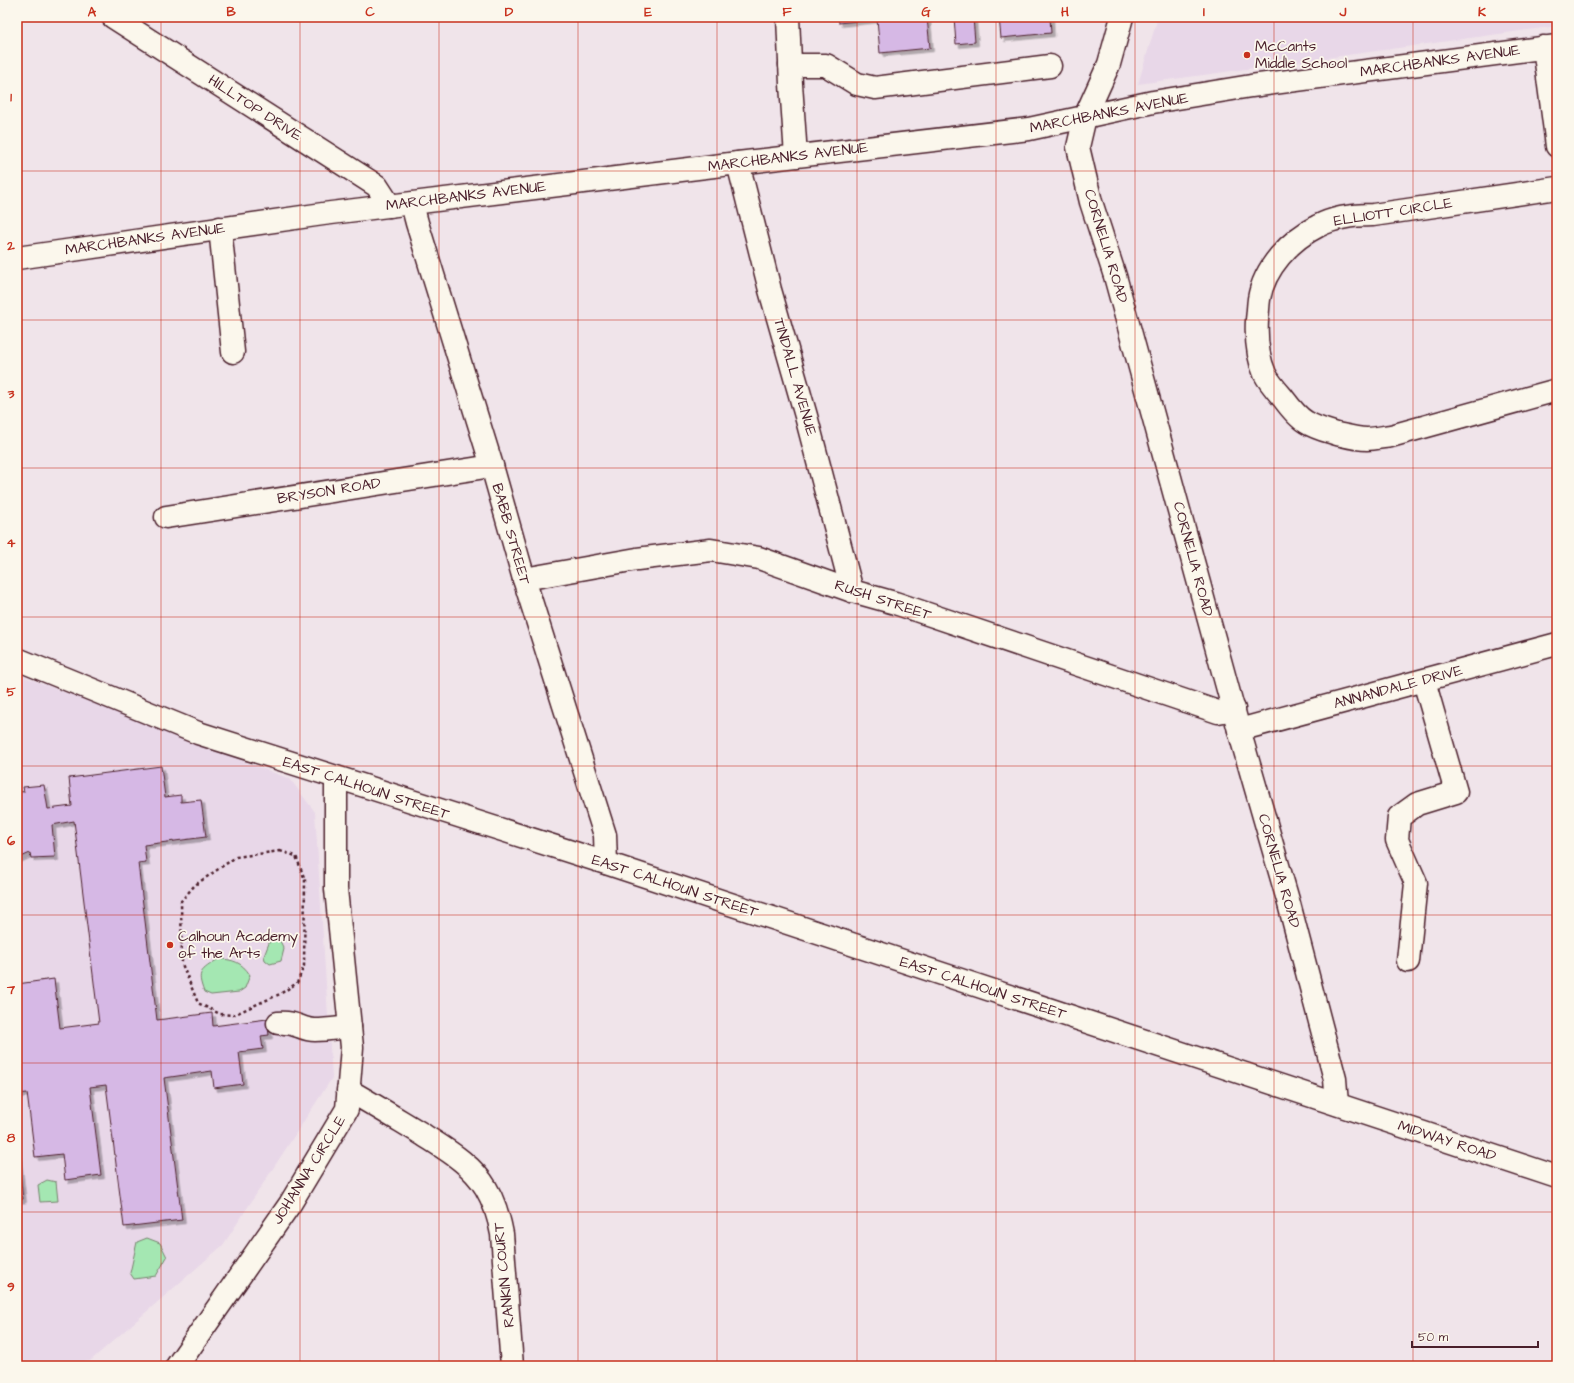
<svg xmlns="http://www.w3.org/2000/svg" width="1574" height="1383" viewBox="0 0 1574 1383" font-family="'Architects Daughter',sans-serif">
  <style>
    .built { fill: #e8d7e8 }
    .green { fill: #a4e7b2; stroke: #77836e }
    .building { fill: #d6b8e5; stroke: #4a1f2b; filter: url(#shadow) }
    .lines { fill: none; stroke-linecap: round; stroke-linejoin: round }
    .minor-casing { stroke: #4a1f2b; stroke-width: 25 }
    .path { stroke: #4a1f2b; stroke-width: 2.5; stroke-dasharray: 3 3; stroke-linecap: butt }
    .minor { stroke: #fbf7ec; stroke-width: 22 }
    .grid { fill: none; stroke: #c8321e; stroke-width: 1; stroke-opacity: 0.55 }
    .poi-dot { fill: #c8321e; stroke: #fbf7ec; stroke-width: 1.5 }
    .labels { text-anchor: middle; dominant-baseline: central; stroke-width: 3.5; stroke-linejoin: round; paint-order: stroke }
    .poi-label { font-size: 15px; fill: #4a1f2b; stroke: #fbf7ec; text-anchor: start }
    .street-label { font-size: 15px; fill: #4a1f2b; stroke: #fbf7ec }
    .neatline { fill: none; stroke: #c8321e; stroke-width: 1.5 }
    .grid-label { font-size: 13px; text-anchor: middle; font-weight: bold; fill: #c8321e }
  </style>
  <defs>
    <filter id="shadow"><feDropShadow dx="3.5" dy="3.5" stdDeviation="0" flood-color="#0004"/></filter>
  </defs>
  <rect width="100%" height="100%" fill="#f0e4ea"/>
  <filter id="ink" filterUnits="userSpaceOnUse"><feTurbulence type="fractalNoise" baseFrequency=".025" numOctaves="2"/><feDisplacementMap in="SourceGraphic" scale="8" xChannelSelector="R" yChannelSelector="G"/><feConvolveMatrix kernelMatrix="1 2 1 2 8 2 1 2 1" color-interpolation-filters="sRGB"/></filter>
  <g filter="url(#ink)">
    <g class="built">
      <polygon points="1158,17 1557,17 1557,26 1138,84"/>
      <polygon points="17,674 290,779 315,812 332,1078 223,1245 90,1361 65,1366 17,1366"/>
    </g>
    <g class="green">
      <polygon points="278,937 284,949 281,961 270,964 265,960 264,956 271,938"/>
      <path d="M218,959c14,0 24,3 32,16l-5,13 -6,4 -28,3 -7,-3c-8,-21 -3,-21 14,-33z"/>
      <polygon points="47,1180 56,1182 58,1201 40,1202 38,1185"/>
      <polygon points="147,1238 160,1243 167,1257 156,1276 134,1279 130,1273 137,1242"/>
    </g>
    <g class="building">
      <polygon points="838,17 927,17 930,48 880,53 877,19 839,23"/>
      <polygon points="954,17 973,17 975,42 956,44"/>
      <polygon points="999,17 1050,17 1051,33 1001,38"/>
      <polygon points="161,766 165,797 181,795 181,802 201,800 206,837 144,845 146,862 138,863 157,1020 212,1013 213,1026 267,1019 269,1035 261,1036 263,1049 239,1052 243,1084 214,1088 212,1071 164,1078 182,1220 124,1227 106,1085 90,1087 101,1175 65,1180 62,1154 35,1157 27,1093 17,1094 17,984 54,979 60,1028 99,1023 74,821 52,825 55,857 31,858 30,853 17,859 17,791 24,792 23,787 44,785 48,809 72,806 69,778"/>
      <polygon points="17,1149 23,1199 17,1200"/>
    </g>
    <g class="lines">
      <g class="minor-casing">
        <g id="minor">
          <polyline points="113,17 377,186 390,206"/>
          <polyline points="788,17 791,84 796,156"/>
          <polyline points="1122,17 1109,64 1085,117 1078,147 1091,202 1115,276 1239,730 1288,900 1335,1079 1337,1104"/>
          <polyline points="1544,47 1557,146"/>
          <polyline points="790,65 826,65 857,84 875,88 1050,66"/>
          <polyline points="738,163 770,290 806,416 852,591"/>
          <path d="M1557,188l-184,27c-19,0 -38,2 -55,11 -28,14 -54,42 -59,73 -1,7 -1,14 -2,21 -1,18 1,38 8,54 4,8 12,17 18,24 6,8 14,19 23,24 9,6 21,9 31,12 9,2 20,5 30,5 7,0 16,-2 24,-3l166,-46"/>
          <polyline points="412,204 417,223 492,466 524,579 605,835 606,863"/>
          <polyline points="220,228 233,352"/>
          <polyline points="17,258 323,214 738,163 1029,129 1153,102 1251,86 1557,46"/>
          <polyline points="166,517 492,466"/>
          <polyline points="524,579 637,559 711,550 759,558 852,591 895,603 1218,712 1234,709"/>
          <polyline points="17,659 198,733 606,863 1557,1177"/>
          <polyline points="1239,730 1557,644"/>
          <polyline points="1408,961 1416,883 1397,840 1399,817 1417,804 1456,792 1424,681"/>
          <path d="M278,1023c18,-2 23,7 37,7 12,0 24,-2 35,-3"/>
          <path d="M348,1090c25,14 49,29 74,44 23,15 50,30 64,54 9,15 13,30 16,46l10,132"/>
          <polyline points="177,1366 290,1204 347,1109 352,1047 336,889 336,779"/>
        </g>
      </g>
      <polygon class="path" points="280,851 296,856 305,880 304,966 297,983 280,994 233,1015 220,1014 198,1003 182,964 181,901 195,885 236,857"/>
      <use href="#minor" class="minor"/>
    </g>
  </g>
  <path class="grid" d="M161,17v1349M300,17v1349M439,17v1349M578,17v1349M717,17v1349M857,17v1349M996,17v1349M1135,17v1349M1274,17v1349M1413,17v1349M17,171h1540M17,320h1540M17,468h1540M17,617h1540M17,766h1540M17,915h1540M17,1063h1540M17,1212h1540"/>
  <g class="poi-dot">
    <circle cx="1247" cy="55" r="4"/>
    <circle cx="170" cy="945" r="4"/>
  </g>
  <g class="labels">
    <g class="poi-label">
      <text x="1255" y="46">McCants<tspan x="1255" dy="17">Middle School</tspan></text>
      <text x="178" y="936">Calhoun Academy<tspan x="178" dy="17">of the Arts</tspan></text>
    </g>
    <g class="street-label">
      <text transform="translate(1440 61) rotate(-8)">MARCHBANKS AVENUE</text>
      <text transform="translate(255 108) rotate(33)">HILLTOP DRIVE</text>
      <text transform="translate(1109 113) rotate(-11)">MARCHBANKS AVENUE</text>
      <text transform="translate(788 157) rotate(-7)">MARCHBANKS AVENUE</text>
      <text transform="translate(466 196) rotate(-7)">MARCHBANKS AVENUE</text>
      <text transform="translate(1393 212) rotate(-9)">ELLIOTT CIRCLE</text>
      <text transform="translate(145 239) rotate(-8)">MARCHBANKS AVENUE</text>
      <text transform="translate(1106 246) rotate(73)">CORNELIA ROAD</text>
      <text transform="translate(795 377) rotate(74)">TINDALL AVENUE</text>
      <text transform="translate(329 491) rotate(-9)">BRYSON ROAD</text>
      <text transform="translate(511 534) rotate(74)">BABB STREET</text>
      <text transform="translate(1193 559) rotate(75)">CORNELIA ROAD</text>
      <text transform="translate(883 600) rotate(18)">RUSH STREET</text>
      <text transform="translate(1398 687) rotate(-15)">ANNANDALE DRIVE</text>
      <text transform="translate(366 788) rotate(18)">EAST CALHOUN STREET</text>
      <text transform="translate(1279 871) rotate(74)">CORNELIA ROAD</text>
      <text transform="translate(675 886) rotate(18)">EAST CALHOUN STREET</text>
      <text transform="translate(983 988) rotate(18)">EAST CALHOUN STREET</text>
      <text transform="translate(1447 1141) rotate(18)">MIDWAY ROAD</text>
      <text transform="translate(309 1170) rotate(-58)">JOHANNA CIRCLE</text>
      <text transform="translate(504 1275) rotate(-96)">RANKIN COURT</text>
    </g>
  </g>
  <rect width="1574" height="1383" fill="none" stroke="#fbf7ec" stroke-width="44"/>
  <path d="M1412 1341v6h126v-6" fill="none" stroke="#4a1f2b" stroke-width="2"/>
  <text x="1418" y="1341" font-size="12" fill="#4a1f2b" stroke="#fbf7ec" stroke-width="3" paint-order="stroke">50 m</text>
  <rect x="22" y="22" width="1530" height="1339" class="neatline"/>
  <g class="grid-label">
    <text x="92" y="16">A</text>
    <text x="231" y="16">B</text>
    <text x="370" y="16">C</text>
    <text x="509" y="16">D</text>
    <text x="648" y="16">E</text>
    <text x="787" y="16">F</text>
    <text x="926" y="16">G</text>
    <text x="1065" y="16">H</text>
    <text x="1204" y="16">I</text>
    <text x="1343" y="16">J</text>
    <text x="1482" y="16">K</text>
    <text x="11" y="101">1</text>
    <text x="11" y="250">2</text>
    <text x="11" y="398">3</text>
    <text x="11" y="547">4</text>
    <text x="11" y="696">5</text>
    <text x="11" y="845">6</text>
    <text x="11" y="994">7</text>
    <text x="11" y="1142">8</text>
    <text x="11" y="1291">9</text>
  </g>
</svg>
